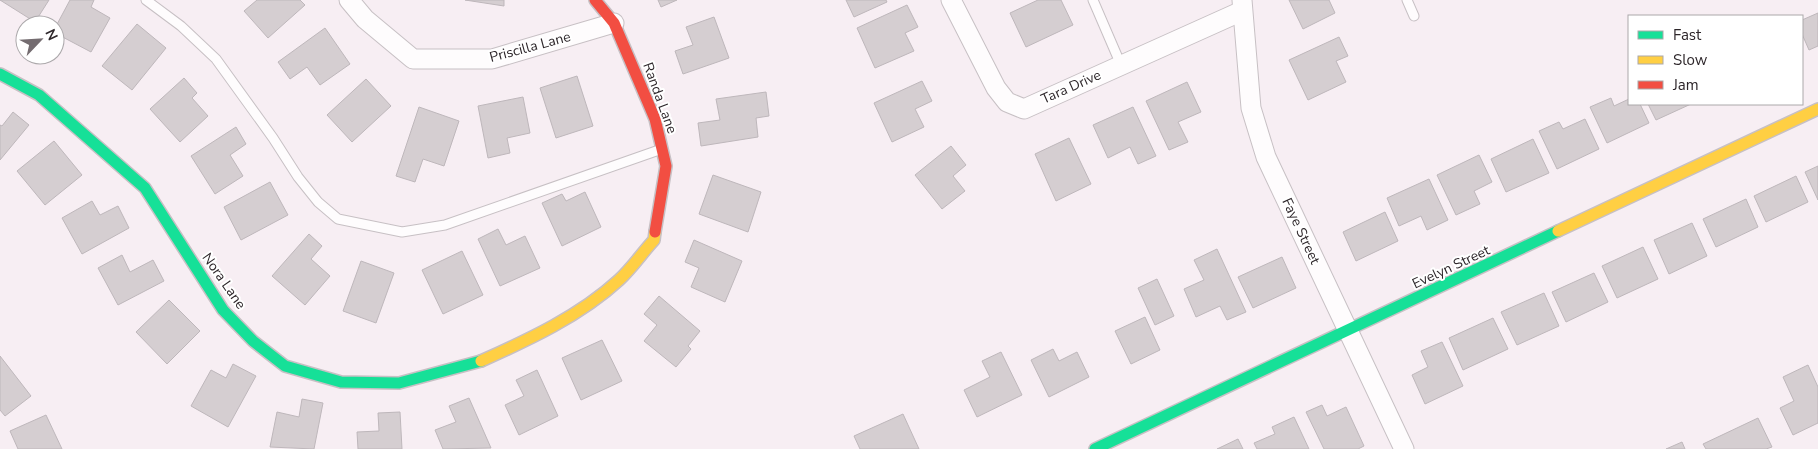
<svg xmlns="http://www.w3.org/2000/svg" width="1818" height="449" viewBox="0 0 1818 449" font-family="'Nunito Sans',sans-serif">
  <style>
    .building { fill: #d5ced1; stroke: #beb7bb }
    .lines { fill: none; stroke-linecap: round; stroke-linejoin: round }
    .lane-casing { stroke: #c7c0c4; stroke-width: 11 }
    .street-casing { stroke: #c7c0c4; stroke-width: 21 }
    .fast-casing { stroke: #c7c0c4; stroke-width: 14 }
    .slow-casing { stroke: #c7c0c4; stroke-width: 14 }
    .jam-casing { stroke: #c7c0c4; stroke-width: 14 }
    .lane { stroke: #fefcfd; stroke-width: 9 }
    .street { stroke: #fefcfd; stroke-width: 19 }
    .fast { stroke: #16e098; stroke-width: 11 }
    .slow { stroke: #ffcf43; stroke-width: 11 }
    .jam { stroke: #f24e42; stroke-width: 11 }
    .labels { text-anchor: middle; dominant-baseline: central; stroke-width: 4; stroke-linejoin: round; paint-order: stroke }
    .street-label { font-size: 14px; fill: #2d262a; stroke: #fff }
  </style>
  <rect width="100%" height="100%" fill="#f7eef3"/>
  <g class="building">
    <polygon points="0,0 49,0 35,22"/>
    <polygon points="70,0 94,0 91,7 110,18 91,52 55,33 55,28"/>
    <polygon points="257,0 300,0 305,5 268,38 244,11"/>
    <polygon points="465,0 504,0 504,6"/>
    <polygon points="658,0 677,0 661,7"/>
    <polygon points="846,0 886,0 887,2 854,17"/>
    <polygon points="1038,0 1061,0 1073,25 1026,47 1010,13"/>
    <polygon points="1289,0 1329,0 1335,13 1303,29"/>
    <polygon points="907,5 918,27 905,33 914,51 875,68 857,28"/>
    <polygon points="1818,13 1818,46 1809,50 1802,34 1802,20"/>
    <polygon points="714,17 729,58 683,74 675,51 693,45 686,27"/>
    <polygon points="137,24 166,48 132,90 102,66"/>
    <polygon points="325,28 350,64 320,85 307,67 290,79 278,62"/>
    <polygon points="1339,37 1348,56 1336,61 1346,82 1308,100 1289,60"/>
    <polygon points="577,76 593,126 556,138 540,88"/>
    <polygon points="184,78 197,93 192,98 208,116 180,142 150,109"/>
    <polygon points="366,79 391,106 352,142 327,115"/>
    <polygon points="922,81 932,101 915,109 924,127 892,142 874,103"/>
    <polygon points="1187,82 1201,112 1178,122 1188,142 1169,150 1146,101"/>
    <polygon points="766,92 769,116 756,118 758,137 701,146 698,123 720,120 716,99"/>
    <polygon points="523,97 530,133 507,138 510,153 488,158 478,106"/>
    <polygon points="1611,98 1614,106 1629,99 1629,104 1640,104 1649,123 1607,143 1590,107"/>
    <polygon points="1648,104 1691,104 1656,120"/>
    <polygon points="419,107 459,121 444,166 423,159 415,182 396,176"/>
    <polygon points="1133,107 1156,156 1138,164 1130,147 1108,158 1093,125"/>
    <polygon points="13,112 29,125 0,160 0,125 2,126"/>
    <polygon points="1585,119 1599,149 1557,169 1539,131 1559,122 1563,129"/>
    <polygon points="236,127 246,144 230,155 243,176 215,194 191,156"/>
    <polygon points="1069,138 1091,184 1056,201 1035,154"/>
    <polygon points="1533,139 1549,173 1506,192 1491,159"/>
    <polygon points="54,141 82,175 45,205 17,171"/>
    <polygon points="951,146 966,165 953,176 965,191 942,209 915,175"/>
    <polygon points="1479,155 1492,182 1474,191 1480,204 1456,215 1437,175"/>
    <polygon points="1818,166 1818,200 1805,172"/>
    <polygon points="713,175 761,192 748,232 699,214"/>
    <polygon points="1796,176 1808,202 1766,222 1754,196"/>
    <polygon points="1429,179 1448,220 1427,230 1421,216 1399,226 1387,198"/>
    <polygon points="270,182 288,215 241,240 224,207"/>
    <polygon points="585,192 601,227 562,246 542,203 562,194 566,201"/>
    <polygon points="1746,199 1758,227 1716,247 1703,219"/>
    <polygon points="92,201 100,215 118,206 129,228 82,254 62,218"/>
    <polygon points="1385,212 1398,241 1356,261 1343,232"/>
    <polygon points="1692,223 1707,256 1669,274 1654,240"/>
    <polygon points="498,229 506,245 525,236 540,268 500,286 478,239"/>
    <polygon points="309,234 322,246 311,259 330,276 305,305 272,276"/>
    <polygon points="694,240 742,261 725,302 691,287 699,268 685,262"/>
    <polygon points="1643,247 1658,279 1617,298 1602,266"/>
    <polygon points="1217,249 1246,312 1227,320 1220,306 1196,317 1184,289 1204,280 1194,260"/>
    <polygon points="462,251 483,295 443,314 422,270"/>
    <polygon points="122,255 130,272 153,260 164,281 118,305 98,268"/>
    <polygon points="1282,257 1296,288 1253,308 1238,277"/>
    <polygon points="361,261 394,273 376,323 343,311"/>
    <polygon points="1594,273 1608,302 1566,322 1552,292"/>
    <polygon points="1157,279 1174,316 1155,325 1138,288"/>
    <polygon points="1544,293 1559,326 1517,345 1501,312"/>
    <polygon points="659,296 700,331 688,346 691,349 676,367 644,341 657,325 644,314"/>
    <polygon points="169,300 200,331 167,364 136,332"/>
    <polygon points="1145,317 1160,350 1131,364 1115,331"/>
    <polygon points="1493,318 1508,349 1463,370 1449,338"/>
    <polygon points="602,340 622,381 581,400 562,358"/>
    <polygon points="1442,342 1463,386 1425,404 1412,375 1428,367 1421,351"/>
    <polygon points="1053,349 1059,361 1077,352 1089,377 1049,397 1031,360"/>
    <polygon points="1001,352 1022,395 977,417 964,390 990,377 982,361"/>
    <polygon points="0,356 31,396 5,416 0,410"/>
    <polygon points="233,364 256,376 228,427 191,406 211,370 226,378"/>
    <polygon points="1808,365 1818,387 1818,423 1793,435 1780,408 1794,401 1783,377"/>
    <polygon points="537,370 558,416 519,435 505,405 524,396 516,380"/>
    <polygon points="469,398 491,448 443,449 435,430 456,422 449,406"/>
    <polygon points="302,399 323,403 314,449 270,447 277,412 299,417"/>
    <polygon points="1322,405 1327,416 1346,407 1364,446 1358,449 1324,449 1306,412"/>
    <polygon points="400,412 402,449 358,449 357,432 379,431 378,413"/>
    <polygon points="903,414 919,449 860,449 854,436"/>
    <polygon points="46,415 62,449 18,449 10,431"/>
    <polygon points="1294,417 1309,449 1257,449 1254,443 1275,434 1272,427"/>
    <polygon points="1758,418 1772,447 1766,449 1706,449 1703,444"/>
    <polygon points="1238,439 1243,449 1217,449"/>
    <polygon points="1682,442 1685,449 1666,449"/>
  </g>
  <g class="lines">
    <g class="lane-casing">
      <g id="lane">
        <polyline points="146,0 181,26 216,59 273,138 298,177 318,202 338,219 402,232 445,225 659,150"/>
        <polyline points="1093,0 1121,65"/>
        <polyline points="1407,0 1414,16"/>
      </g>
    </g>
    <g class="street-casing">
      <g id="street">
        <polyline points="349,0 365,19 413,59 492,59 614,23"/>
        <polyline points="951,0 996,88 1007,102 1024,109 1242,11"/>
        <polyline points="1242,0 1251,108 1266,157 1404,449"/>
      </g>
    </g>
    <g class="fast-casing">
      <g id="fast">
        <polyline points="0,74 39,95 145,188 223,310 253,341 285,366 341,382 399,383 481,361"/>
        <polyline points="1095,449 1558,231"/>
      </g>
    </g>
    <g class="slow-casing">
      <g id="slow">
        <polyline points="1558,231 1818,109"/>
        <path d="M481,361c47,-21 99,-45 138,-81 13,-12 23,-27 35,-40l1,-8"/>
      </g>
    </g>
    <g class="jam-casing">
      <polyline id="jam" points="595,0 614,23 655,119 666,166 655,232"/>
    </g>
    <use href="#lane" class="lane"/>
    <use href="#street" class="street"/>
    <use href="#fast" class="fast"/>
    <use href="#slow" class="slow"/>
    <use href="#jam" class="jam"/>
  </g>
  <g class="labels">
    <g class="street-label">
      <text transform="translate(530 47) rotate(-15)">Priscilla Lane</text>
      <text transform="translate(1071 87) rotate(-24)">Tara Drive</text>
      <text transform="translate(660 98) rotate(70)">Randa Lane</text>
      <text transform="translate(1301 231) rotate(65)">Faye Street</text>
      <text transform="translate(1451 267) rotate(-25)">Evelyn Street</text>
      <text transform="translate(224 281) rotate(55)">Nora Lane</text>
    </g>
  </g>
  <rect x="1628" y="15" width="175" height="90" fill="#ffffff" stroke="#aba8aa"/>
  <rect x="1638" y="31" width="25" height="8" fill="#16e098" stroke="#aba8aa"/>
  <text x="1673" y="40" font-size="15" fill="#2d262a">Fast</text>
  <rect x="1638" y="56" width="25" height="8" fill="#ffcf43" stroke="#aba8aa"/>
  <text x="1673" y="65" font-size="15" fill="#2d262a">Slow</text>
  <rect x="1638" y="81" width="25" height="8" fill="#f24e42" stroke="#aba8aa"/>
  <text x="1673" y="90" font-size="15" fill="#2d262a">Jam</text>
  <g transform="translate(40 40) rotate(65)"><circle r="24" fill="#ffffff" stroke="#aba8aa"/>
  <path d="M0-4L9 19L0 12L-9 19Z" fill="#746c70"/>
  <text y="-8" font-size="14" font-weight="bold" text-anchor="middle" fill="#2d262a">N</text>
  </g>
</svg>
